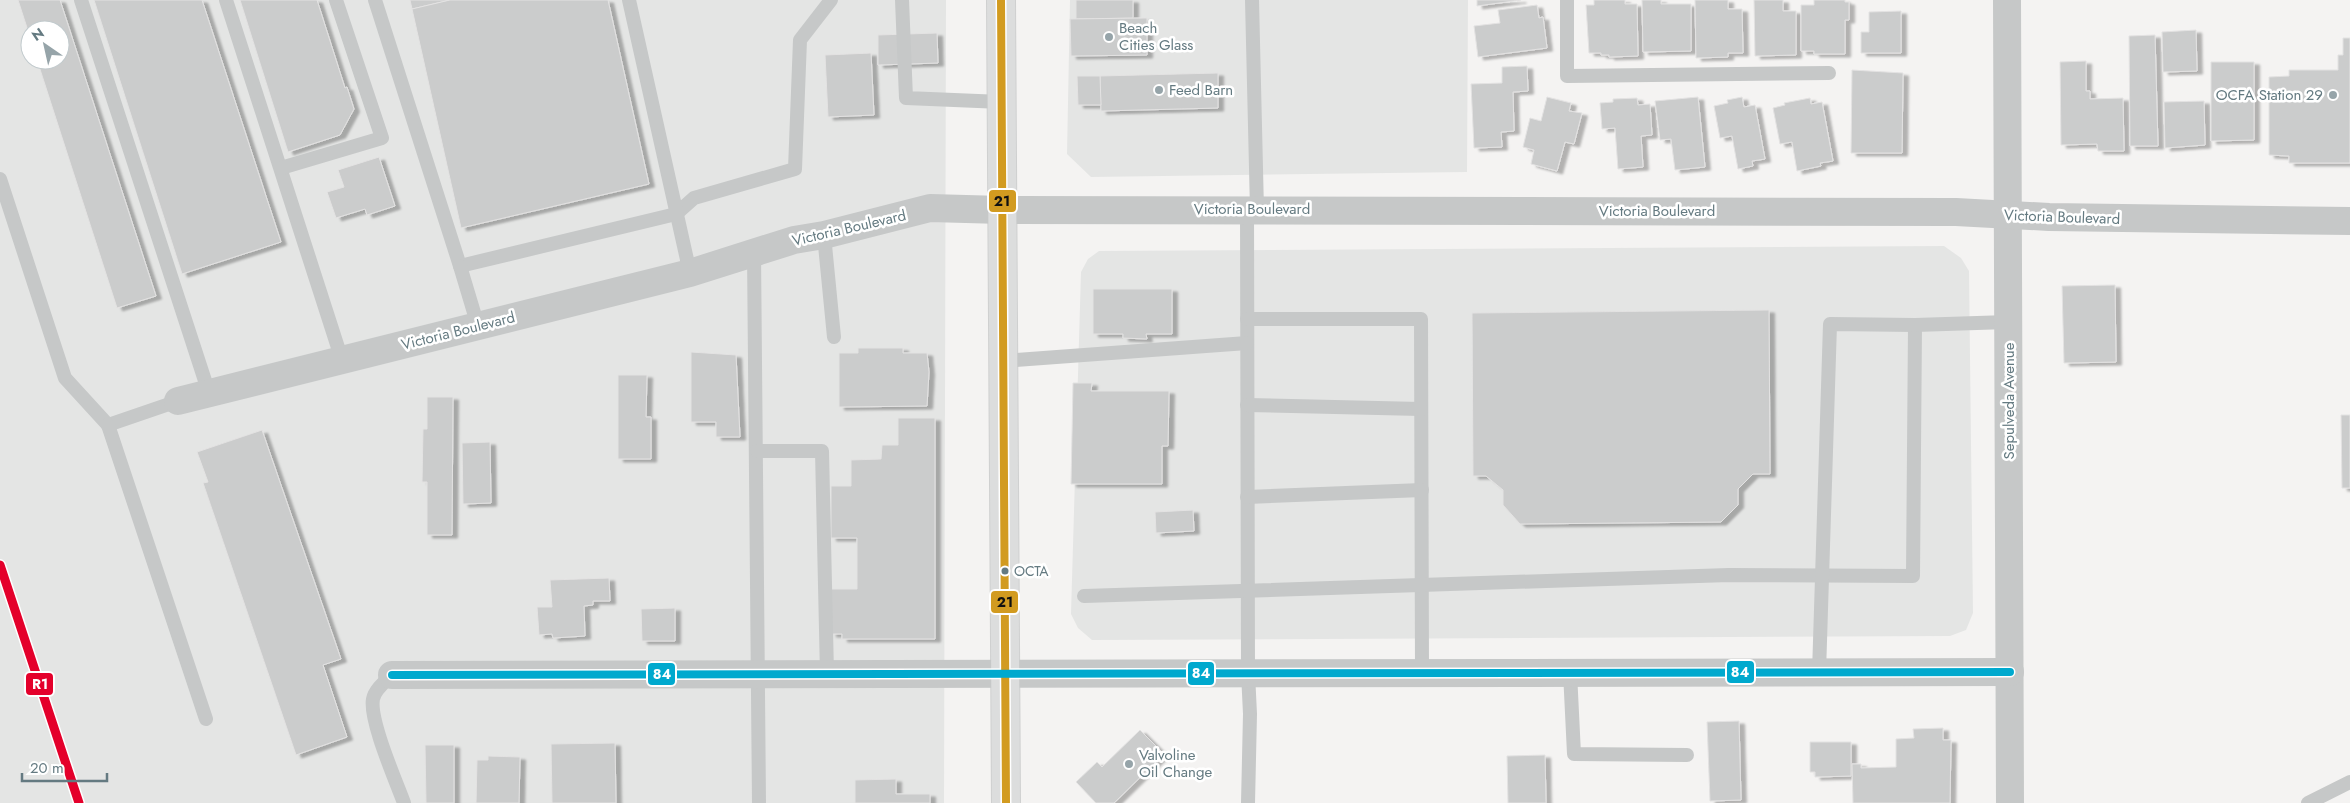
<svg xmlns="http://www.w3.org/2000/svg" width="2350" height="803" viewBox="0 0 2350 803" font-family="Jost,sans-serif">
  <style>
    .built { fill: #e4e5e4; fill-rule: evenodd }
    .building { fill: #cbcccc; stroke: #e3e2e2; filter: url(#shadow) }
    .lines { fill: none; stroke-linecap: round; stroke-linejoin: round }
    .secondary-casing { stroke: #cfd0d0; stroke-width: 30 }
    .service { stroke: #c6c8c8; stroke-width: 14 }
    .minor { stroke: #c6c8c8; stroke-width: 28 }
    .tertiary { stroke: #c6c8c8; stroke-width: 28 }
    .secondary { stroke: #dcdddd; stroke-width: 28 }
    .bus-1-casing { stroke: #fff; stroke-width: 11 }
    .bus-2-casing { stroke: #fff; stroke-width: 11 }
    .bus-1 { stroke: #d29b20; stroke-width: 8 }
    .bus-2 { stroke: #00a9ce; stroke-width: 8 }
    .rail-1-casing { stroke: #fff; stroke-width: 12 }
    .rail-1 { stroke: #e4002b; stroke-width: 9 }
    .poi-dot { fill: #96a4a9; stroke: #fff; stroke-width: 2 }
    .bus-dot { fill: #647a81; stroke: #fff; stroke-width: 2 }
    .labels { text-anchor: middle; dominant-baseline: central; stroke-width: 5; stroke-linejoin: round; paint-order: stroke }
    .bus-label { font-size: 14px; fill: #647a81; stroke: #fff; text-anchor: start }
    .poi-label { font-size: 15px; fill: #647a81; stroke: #fff; text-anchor: start }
    .street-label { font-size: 15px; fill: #647a81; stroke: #fff }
    .line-badge { stroke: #fff; stroke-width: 2 }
    .badge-label { font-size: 14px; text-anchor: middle; font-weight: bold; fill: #fff }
    .pale-badge-label { font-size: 14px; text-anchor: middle; font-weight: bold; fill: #111 }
  </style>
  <defs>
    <filter id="shadow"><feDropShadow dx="5.5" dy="3" stdDeviation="1" flood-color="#0004"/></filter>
  </defs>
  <rect width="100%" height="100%" fill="#f4f3f2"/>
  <g class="built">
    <path d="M0,0h946l-2,803h-944zM30,30h30v30h-30z"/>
    <polygon points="1070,0 1468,0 1467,172 1091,177 1067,154"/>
    <polygon points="1944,246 1961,258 1969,271 1973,613 1966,630 1950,636 1092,640 1078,628 1071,614 1081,272 1088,259 1099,251"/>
  </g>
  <g class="building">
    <polygon points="18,0 60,0 156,296 117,308 37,60 60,60 60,30 30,30 30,37"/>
    <polygon points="94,0 202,0 281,242 182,274"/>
    <polygon points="240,0 317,0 345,88 347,87 354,109 340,135 288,152"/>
    <polygon points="410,0 450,0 412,9"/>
    <polygon points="450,0 608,0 649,184 461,228 412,9"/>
    <polygon points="1076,0 1133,0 1133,18 1076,19"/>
    <polygon points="1477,0 1521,0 1477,6"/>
    <polygon points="1594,0 1625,0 1625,4 1637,4 1638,56 1609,57 1609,55 1601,55 1601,53 1589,53 1586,5 1594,5"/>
    <polygon points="1642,0 1661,0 1661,4 1691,4 1691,51 1643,52"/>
    <polygon points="1695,0 1728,0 1728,9 1742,9 1743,53 1728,53 1728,57 1696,58"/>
    <polygon points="1754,0 1783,0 1783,11 1796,11 1796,55 1755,56"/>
    <polygon points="1814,0 1845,0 1845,2 1849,2 1849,20 1845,20 1845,54 1814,54 1814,51 1801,51 1801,5 1814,5"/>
    <polygon points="1537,5 1539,18 1543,17 1547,48 1478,57 1474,26 1500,23 1498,10"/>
    <polygon points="1901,11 1901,53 1861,53 1861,32 1869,32 1869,12"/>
    <polygon points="1147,18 1147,55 1071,56 1070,19"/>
    <polygon points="2196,30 2197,71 2163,72 2162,32"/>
    <polygon points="937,33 938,63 878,65 878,35"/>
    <polygon points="2155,35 2158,146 2130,146 2129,36"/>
    <polygon points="2343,38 2350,38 2350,163 2289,163 2289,156 2269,155 2269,77 2289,76 2289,70 2338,70 2338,55 2343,55"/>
    <polygon points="871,53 874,115 828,117 825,55"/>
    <polygon points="2086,61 2086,91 2090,91 2090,99 2123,98 2124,151 2098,151 2097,144 2061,145 2060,62"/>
    <polygon points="2211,62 2254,62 2254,140 2211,141"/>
    <polygon points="1527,66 1528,91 1513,92 1514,131 1501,132 1502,147 1474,148 1471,84 1502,83 1502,67"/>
    <polygon points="1852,70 1903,73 1902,153 1851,153"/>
    <polygon points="1218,73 1218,108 1101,111 1100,76"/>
    <polygon points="1077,76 1100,76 1101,105 1078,105"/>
    <polygon points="1547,97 1571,103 1569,111 1582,113 1574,144 1565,142 1557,171 1531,164 1534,150 1523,147 1530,118 1541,121"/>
    <polygon points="1698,97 1705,167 1675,170 1671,139 1660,140 1655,101"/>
    <polygon points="1742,97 1744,107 1755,105 1765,159 1752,161 1753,166 1738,169 1732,136 1720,138 1714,106 1728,103 1727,100"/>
    <polygon points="1637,98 1638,105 1650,104 1652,135 1641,136 1643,167 1618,169 1615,128 1602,129 1600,103 1613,102 1613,99"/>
    <polygon points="1810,98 1811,104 1822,102 1833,161 1820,163 1821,166 1797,171 1792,142 1780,144 1773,108 1785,105 1784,103"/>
    <polygon points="2204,101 2205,145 2165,148 2164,102"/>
    <polygon points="379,157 395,206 367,215 365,209 336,218 327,192 344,187 338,170"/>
    <polygon points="2115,285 2116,362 2064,363 2062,286"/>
    <polygon points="1093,289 1172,289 1172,334 1146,334 1147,339 1123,338 1123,334 1093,334"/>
    <polygon points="1769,310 1770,474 1753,474 1738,489 1738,505 1721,522 1520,524 1503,505 1503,490 1486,476 1473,476 1472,313"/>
    <polygon points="858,348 903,348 903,353 927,353 929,372 927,406 839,407 839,353 858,353"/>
    <polygon points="691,352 736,355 740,437 716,437 716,422 691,422"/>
    <polygon points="618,375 647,375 646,417 651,417 651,459 618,459"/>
    <polygon points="1073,383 1092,383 1091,391 1169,391 1168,446 1162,446 1162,484 1071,484"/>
    <polygon points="427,397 453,397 452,535 427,535 427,482 422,482 423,429 427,429"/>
    <polygon points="2341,415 2350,415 2350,488 2342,488"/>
    <polygon points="898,418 935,418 935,639 842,639 842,634 831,634 831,589 857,589 857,538 831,538 831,486 851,486 851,460 881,459 882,445 898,445"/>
    <polygon points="262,430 341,659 323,665 347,737 296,755 203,483 208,482 197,452"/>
    <polygon points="490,442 491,503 463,504 462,443"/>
    <polygon points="1193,510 1194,531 1156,533 1155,512"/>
    <polygon points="609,578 610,601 593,601 593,605 584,606 585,636 553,638 552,634 539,635 537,607 552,607 550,580"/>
    <polygon points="675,608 675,641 642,641 641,609"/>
    <polygon points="1739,721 1741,800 1710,801 1707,722"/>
    <polygon points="1943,728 1943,740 1951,740 1950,803 1853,803 1852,764 1861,764 1861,768 1896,767 1896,739 1914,738 1913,729"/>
    <polygon points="1140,730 1164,754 1114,803 1096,803 1076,782 1097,762 1102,767"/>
    <polygon points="1810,742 1851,742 1851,776 1815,777 1815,772 1810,772"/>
    <polygon points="615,743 616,803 552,803 551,744"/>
    <polygon points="425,745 454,745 454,803 426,803"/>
    <polygon points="1545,755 1546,803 1508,803 1507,756"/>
    <polygon points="488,756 520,757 519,803 476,803 477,760 488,760"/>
    <polygon points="896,779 896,794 930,794 930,803 855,803 855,780"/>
  </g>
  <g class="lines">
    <g class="secondary-casing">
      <polyline id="secondary" points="1001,0 1006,803"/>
    </g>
    <g class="service">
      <polyline points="81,0 209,393"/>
      <polyline points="226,0 342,360"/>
      <polyline points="375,0 460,266 676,214 694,198 795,169 800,40 831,0"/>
      <polyline points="629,0 690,273"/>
      <polyline points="902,0 906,98 1002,102"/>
      <polyline points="1252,0 1257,210"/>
      <polyline points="1567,0 1567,76 1829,73"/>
      <polyline points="281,168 382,138 336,0"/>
      <polyline points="0,179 65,378 108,425 178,401"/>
      <polyline points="1247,209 1248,673 1250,714 1248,803"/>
      <polyline points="824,235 834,337"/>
      <polyline points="754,252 759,803"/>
      <polyline points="460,266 478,326"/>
      <polyline points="1247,319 1421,319 1422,673"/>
      <polyline points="1003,361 1247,343"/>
      <polyline points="1247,405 1421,409"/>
      <polyline points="108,425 206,719"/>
      <polyline points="757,451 822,451 827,674"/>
      <polyline points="1247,497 1422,490"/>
      <polyline points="1084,596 1729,575 1913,576 1915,325"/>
      <polyline points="1570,672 1574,754 1687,755"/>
      <polyline points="1819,673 1830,324 1915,325 2008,322"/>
      <path d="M392,675c-7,7 -17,14 -19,24 -4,21 23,82 31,104"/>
      <polyline points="2308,803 2350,782"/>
    </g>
    <g class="minor">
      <polyline points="2007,0 2010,803"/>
      <polyline points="178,401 690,273 794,240 824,235 930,208 1002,210"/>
      <polyline points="392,675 2010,672"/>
    </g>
    <polyline class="tertiary" points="1002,210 1956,212 2049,217 2350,221"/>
    <use href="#secondary" class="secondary"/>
    <g class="bus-1-casing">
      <polyline id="bus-1" points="1001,0 1006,803"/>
    </g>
    <g class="bus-2-casing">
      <polyline id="bus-2" points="392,675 2010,672"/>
    </g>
    <use href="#bus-1" class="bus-1"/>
    <use href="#bus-2" class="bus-2"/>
    <g class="rail-1-casing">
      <polyline id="rail-1" points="0,565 79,803"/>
    </g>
    <use href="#rail-1" class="rail-1"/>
  </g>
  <g class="poi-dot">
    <circle cx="1109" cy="37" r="5"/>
    <circle cx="1159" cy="90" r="5"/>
    <circle cx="2333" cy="95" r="5"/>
    <circle cx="1129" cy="764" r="5"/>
  </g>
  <circle class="bus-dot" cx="1005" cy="571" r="4.5"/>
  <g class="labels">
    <g class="bus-label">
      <text x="1014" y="571">OCTA</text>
    </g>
    <g class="poi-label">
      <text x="1119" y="28">Beach<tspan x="1119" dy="17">Cities Glass</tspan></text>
      <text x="1169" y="90">Feed Barn</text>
      <text x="2323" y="95" text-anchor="end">OCFA Station 29</text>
      <text x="1139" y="755">Valvoline<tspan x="1139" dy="17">Oil Change</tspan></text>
    </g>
    <g class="street-label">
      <text x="1252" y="209">Victoria Boulevard</text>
      <text x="1657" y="211">Victoria Boulevard</text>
      <text transform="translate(2062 217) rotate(2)">Victoria Boulevard</text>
      <text transform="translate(849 228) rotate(-13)">Victoria Boulevard</text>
      <text transform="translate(458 331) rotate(-14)">Victoria Boulevard</text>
      <text transform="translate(2009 401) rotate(-90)">Sepulveda Avenue</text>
    </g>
  </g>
  <g class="line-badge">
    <rect x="988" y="189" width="29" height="24" rx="5" fill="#d29b20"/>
    <rect x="990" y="590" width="29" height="24" rx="5" fill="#d29b20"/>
    <rect x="1726" y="660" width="29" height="24" rx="5" fill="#00a9ce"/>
    <rect x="1187" y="661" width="28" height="25" rx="5" fill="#00a9ce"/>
    <rect x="647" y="662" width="29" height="24" rx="5" fill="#00a9ce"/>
    <rect x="25" y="672" width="29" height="24" rx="5" fill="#e4002b"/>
  </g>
  <g class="badge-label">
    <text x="1740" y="677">84</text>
    <text x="1201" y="678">84</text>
    <text x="662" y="679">84</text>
    <text x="40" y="689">R1</text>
  </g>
  <g class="pale-badge-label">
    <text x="1002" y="206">21</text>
    <text x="1005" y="607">21</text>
  </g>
  <g transform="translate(45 45) rotate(326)"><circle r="24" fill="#ffffff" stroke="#c1cacd"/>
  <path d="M0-4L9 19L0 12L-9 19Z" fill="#96a4a9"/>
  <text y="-8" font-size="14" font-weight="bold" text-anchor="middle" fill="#647a81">N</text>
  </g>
  <path d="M22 773v8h85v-8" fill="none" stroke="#647a81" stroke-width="2.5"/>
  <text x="30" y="773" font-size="15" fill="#647a81" stroke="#ffffff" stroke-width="4" paint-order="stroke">20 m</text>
</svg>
